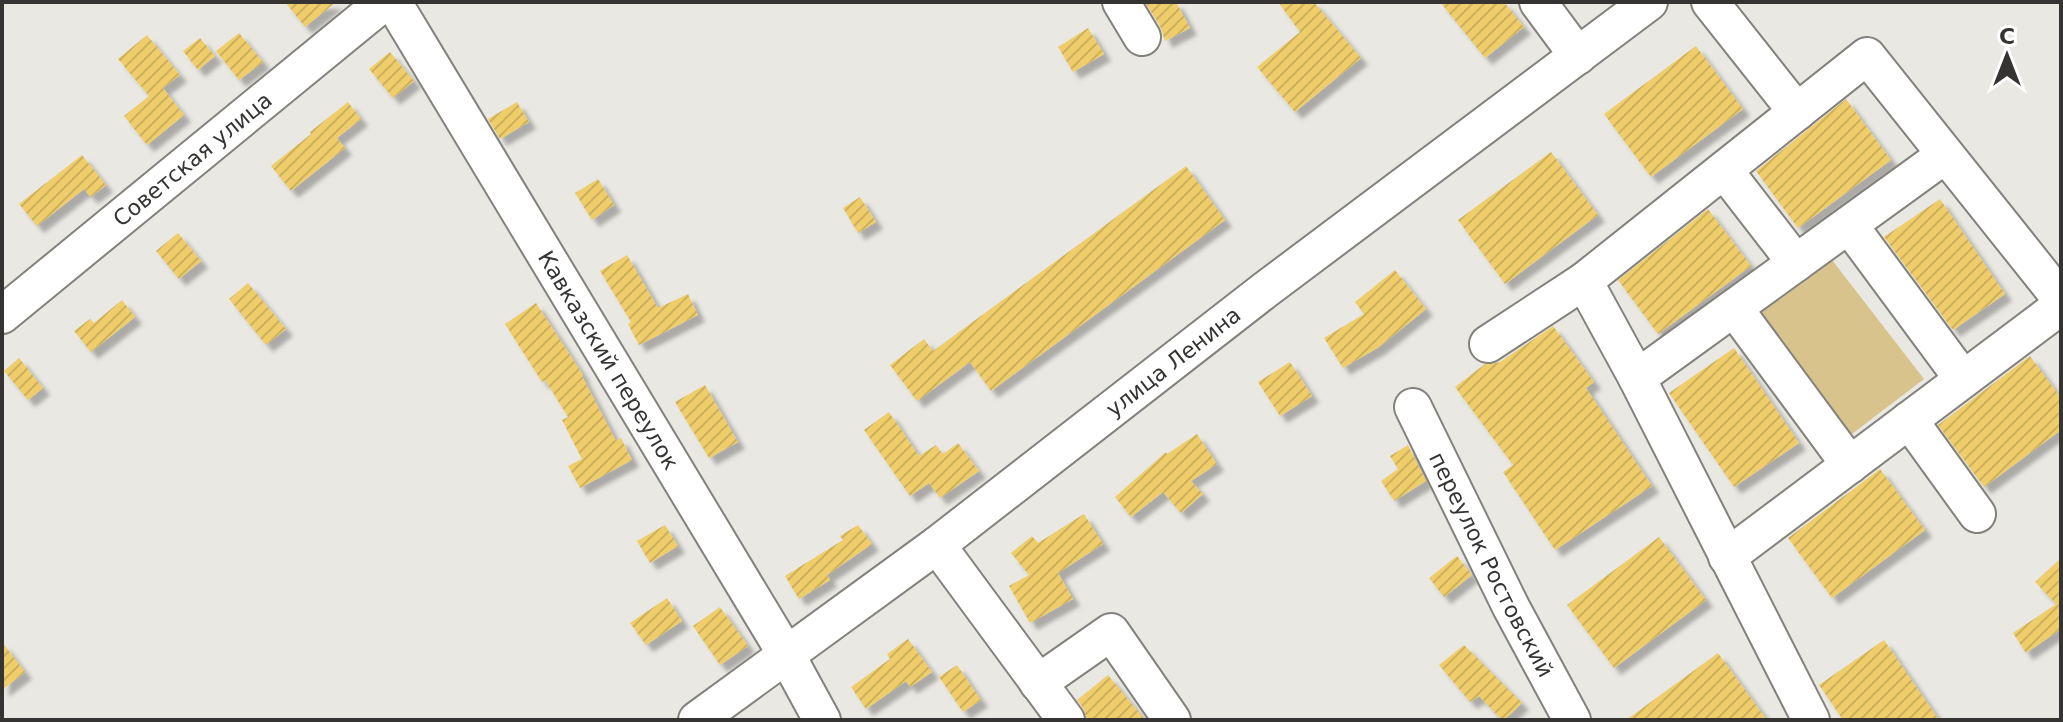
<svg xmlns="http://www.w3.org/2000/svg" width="2063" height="722" viewBox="0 0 2063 722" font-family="'DejaVu Sans',sans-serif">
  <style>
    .park { fill: #d7c38b }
    .building { fill: url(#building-hatch); filter: url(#shadow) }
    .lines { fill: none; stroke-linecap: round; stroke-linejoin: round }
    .minor-casing { stroke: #83817c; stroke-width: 40 }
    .minor { stroke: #fff; stroke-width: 36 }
    .labels { text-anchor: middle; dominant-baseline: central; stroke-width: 8; stroke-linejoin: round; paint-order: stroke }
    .street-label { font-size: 22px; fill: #353432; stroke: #fff }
  </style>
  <defs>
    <pattern id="building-hatch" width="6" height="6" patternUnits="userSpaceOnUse" patternTransform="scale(2)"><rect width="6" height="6" fill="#efcd6a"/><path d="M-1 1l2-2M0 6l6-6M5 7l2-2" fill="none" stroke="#ceb15c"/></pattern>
    <filter id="shadow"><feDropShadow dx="7" dy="7" stdDeviation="2" flood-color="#0004"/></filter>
  </defs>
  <rect width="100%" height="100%" fill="#eae8e3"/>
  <polygon class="park" points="1832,260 1924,379 1848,437 1757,316"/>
  <g class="building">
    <polygon points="285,2 336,2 305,27"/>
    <polygon points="1145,2 1176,2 1190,28 1165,41 1160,26"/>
    <polygon points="1278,2 1314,2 1361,58 1295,112 1257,67 1300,32"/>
    <polygon points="1440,2 1504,2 1524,27 1485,58"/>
    <polygon points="1088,28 1104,54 1073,72 1058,47"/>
    <polygon points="239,33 263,62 239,80 216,51"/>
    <polygon points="147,35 180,75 163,88 184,115 147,145 124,116 149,96 118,59"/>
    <polygon points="200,38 215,56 198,70 183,51"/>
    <polygon points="1696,46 1743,109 1651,177 1604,114"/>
    <polygon points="390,52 414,81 393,98 369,69"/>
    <polygon points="1846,99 1891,160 1798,228 1756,171"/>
    <polygon points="348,102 361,119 337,138 345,148 291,191 271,166 311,134 310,132"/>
    <polygon points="517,102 529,122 500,139 488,119"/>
    <polygon points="1551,152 1598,215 1505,284 1458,220"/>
    <polygon points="82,155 106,185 91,197 84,189 37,226 19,204"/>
    <polygon points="1186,166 1225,220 991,391 970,362 917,401 890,365 924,339 933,351"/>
    <polygon points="598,179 614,205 592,220 575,193"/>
    <polygon points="860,197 876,222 858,233 843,208"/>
    <polygon points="1940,199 2005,294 1953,330 1884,237"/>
    <polygon points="1708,209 1751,266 1658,334 1618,280"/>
    <polygon points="178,233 201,261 179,279 156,251"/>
    <polygon points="627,255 658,308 688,294 698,315 639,345 628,324 631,322 600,271"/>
    <polygon points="1395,270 1426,309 1379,347 1343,368 1324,338 1364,314 1355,302"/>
    <polygon points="248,283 286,329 266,345 229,299"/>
    <polygon points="122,300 135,317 91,352 74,331 90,319 94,323"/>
    <polygon points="536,303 583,375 582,376 616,441 621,438 632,460 580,488 568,466 582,459 562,420 568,417 545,380 542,382 505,324"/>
    <polygon points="1553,326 1594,382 1586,388 1652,486 1555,550 1503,472 1513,465 1455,387 1485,364 1500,362"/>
    <polygon points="1734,348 1799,443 1734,487 1669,393"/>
    <polygon points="2030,356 2061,398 2061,430 1984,487 1938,425"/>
    <polygon points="19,358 43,388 28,400 4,371"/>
    <polygon points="1290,362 1312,396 1280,416 1258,382"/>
    <polygon points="705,385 738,442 709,458 675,402"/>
    <polygon points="889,412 919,456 936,445 943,454 958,443 979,471 940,498 929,483 910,496 864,430"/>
    <polygon points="1197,434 1217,464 1191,481 1203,494 1181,513 1163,492 1131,517 1115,497 1166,452 1167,454"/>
    <polygon points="1408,445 1426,481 1394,501 1381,481 1398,469 1390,456"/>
    <polygon points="1880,469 1925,530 1832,598 1788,538"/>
    <polygon points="1084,514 1103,544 1058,573 1073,599 1030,623 1009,586 1029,575 1011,553 1032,536 1038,543"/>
    <polygon points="665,525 678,546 650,563 637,541"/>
    <polygon points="858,525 872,544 827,575 830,580 799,599 785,576 843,540 840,536"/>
    <polygon points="1659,537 1706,600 1614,668 1567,605"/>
    <polygon points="1457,556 1472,575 1444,597 1429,578"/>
    <polygon points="2061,558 2061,629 2026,653 2013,633 2056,604 2035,582"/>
    <polygon points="667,598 682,621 646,645 630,623"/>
    <polygon points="720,607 748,646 720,665 693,626"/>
    <polygon points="908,639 932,672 910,687 906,681 866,709 851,687 890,659 887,654"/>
    <polygon points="1884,640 1939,720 1843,720 1819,685"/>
    <polygon points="2,642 25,672 2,690"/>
    <polygon points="1464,645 1522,703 1504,720 1502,720 1479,696 1470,702 1439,665"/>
    <polygon points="1718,653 1767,720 1626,720"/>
    <polygon points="957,665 981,700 963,712 939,677"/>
    <polygon points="1108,675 1145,720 1087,720 1083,708 1077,700"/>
  </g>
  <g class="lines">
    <g class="minor-casing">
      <g id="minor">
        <path id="s1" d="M393,2l393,652 36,66"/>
        <polyline points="1121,2 1142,37"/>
        <polyline points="1538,2 1578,56"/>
        <polyline points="1710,2 1797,112"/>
        <polyline points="1724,170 1796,263"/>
        <polyline points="1849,225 1963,379"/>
        <polyline points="1734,308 1850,465"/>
        <path id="s2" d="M2,315l382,-313"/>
        <polyline points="1488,344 1584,281"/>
        <polyline points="1637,378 1945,155"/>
        <path id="s3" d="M1413,407l98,200 61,113"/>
        <polyline points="1909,420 1977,514"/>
        <polyline points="937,545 1066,720"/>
        <polyline points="1727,557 2061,306"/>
        <polyline points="1038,683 1111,632 1172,720"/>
        <path id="s4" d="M697,720l240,-175 328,-255 384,-288"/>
        <polyline points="1811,720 1637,378 1584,281 1867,56 2061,299"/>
      </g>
    </g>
    <use href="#minor" class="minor"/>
  </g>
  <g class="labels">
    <g class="street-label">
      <text stroke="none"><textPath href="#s2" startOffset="246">Советская улица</textPath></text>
      <text stroke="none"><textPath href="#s1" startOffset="418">Кавказский переулок</textPath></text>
      <text stroke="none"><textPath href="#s4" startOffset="596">улица Ленина</textPath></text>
      <text stroke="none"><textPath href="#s3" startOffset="176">переулок Ростовский</textPath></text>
    </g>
  </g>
  <rect width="2063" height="722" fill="none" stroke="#353432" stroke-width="8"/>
  <g transform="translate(2007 56)" stroke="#ffffff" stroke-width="6" paint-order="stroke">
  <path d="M0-6L14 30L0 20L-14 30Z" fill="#353432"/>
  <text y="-12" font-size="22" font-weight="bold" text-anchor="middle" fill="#353432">С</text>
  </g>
</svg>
